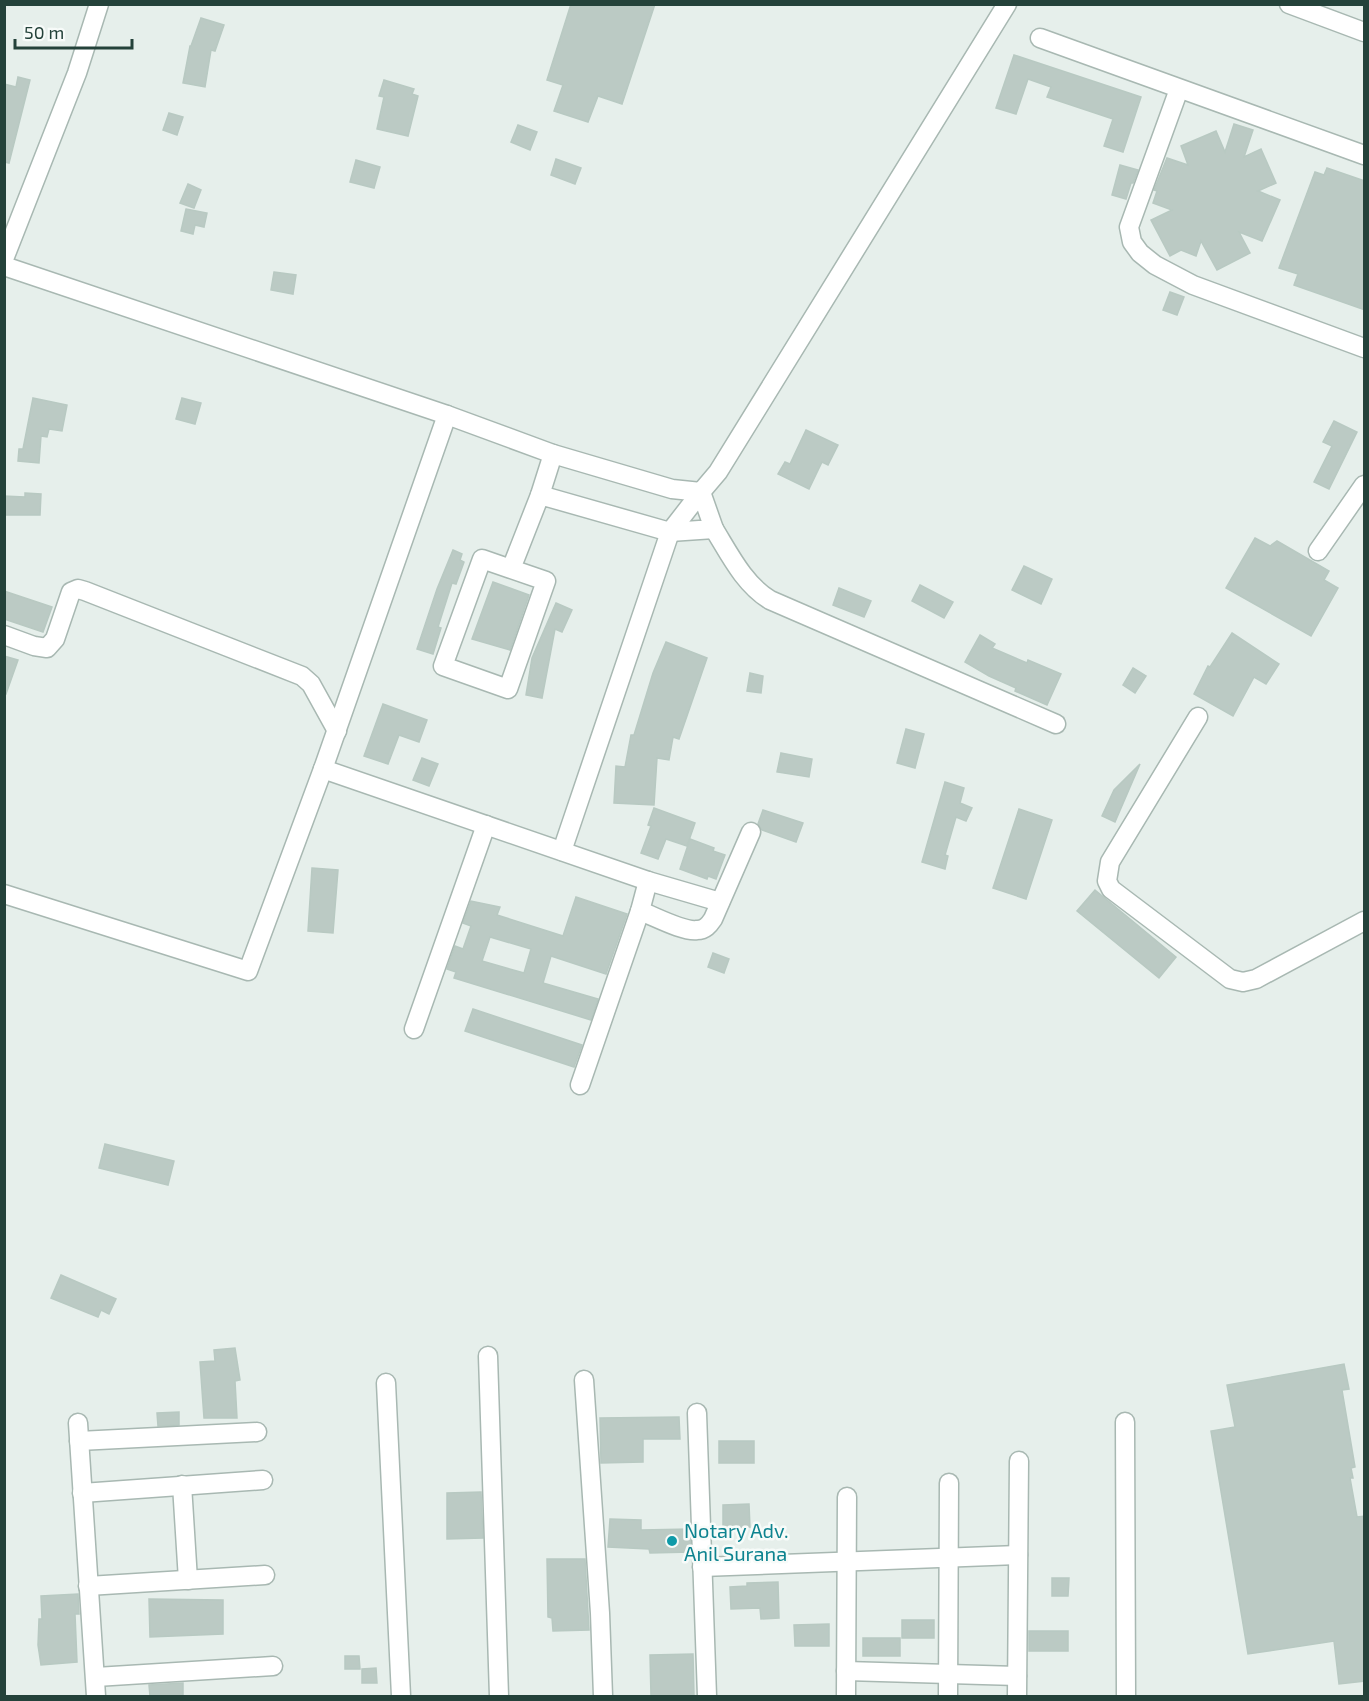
<svg xmlns="http://www.w3.org/2000/svg" width="1369" height="1701" viewBox="0 0 1369 1701" font-family="'Exo 2',sans-serif">
  <style>
    .building { fill: #bbcac4; stroke: #b8c9c2; stroke-width: 1.5; fill-rule: evenodd }
    .lines { fill: none; stroke-linecap: round; stroke-linejoin: round }
    .minor-casing { stroke: #a8b8b2; stroke-width: 21 }
    .minor { stroke: #fff; stroke-width: 18 }
    .culture-dot { fill: #0f9aa8; stroke: #f7fbf9; stroke-width: 2 }
    .labels { text-anchor: middle; dominant-baseline: central; stroke-width: 5; stroke-linejoin: round; paint-order: stroke }
    .culture-label { font-size: 20px; fill: #0d838f; stroke: #f7fbf9; text-anchor: start }
  </style>
  <rect width="100%" height="100%" fill="#e6efeb"/>
  <g class="building">
    <polygon points="571,4 655,4 622,104 598,96 588,122 554,111 563,85 547,80"/>
    <polygon points="201,18 224,25 215,51 211,50 205,87 183,83 190,46 191,46"/>
    <polygon points="1014,55 1141,97 1123,152 1104,146 1113,119 1047,97 1051,87 1028,79 1016,114 996,108"/>
    <polygon points="18,77 30,80 9,163 4,162 4,84 16,87"/>
    <polygon points="384,80 414,89 412,94 418,96 408,136 377,129 384,97 379,96"/>
    <polygon points="169,113 183,117 177,135 163,130"/>
    <polygon points="1234,124 1253,130 1244,157 1261,149 1276,183 1258,191 1280,200 1262,241 1239,232 1250,253 1217,270 1201,241 1196,256 1181,250 1170,256 1151,220 1172,210 1153,203 1157,191 1154,190 1167,158 1188,165 1181,146 1216,131 1225,152"/>
    <polygon points="518,125 537,132 530,150 511,142"/>
    <polygon points="556,159 581,168 575,184 551,175"/>
    <polygon points="356,160 380,167 374,188 350,182"/>
    <polygon points="1120,165 1138,170 1133,183 1131,183 1126,199 1112,195"/>
    <polygon points="1327,168 1365,181 1365,310 1294,285 1298,274 1279,268 1315,172 1324,175"/>
    <polygon points="188,184 201,190 194,208 180,203"/>
    <polygon points="186,209 207,213 204,227 195,225 193,234 181,231"/>
    <polygon points="274,272 296,275 293,294 271,290"/>
    <polygon points="1170,292 1184,297 1177,315 1163,310"/>
    <polygon points="33,398 67,405 62,431 49,429 47,437 41,436 39,463 18,461 19,449 23,449"/>
    <polygon points="182,398 201,403 195,424 176,419"/>
    <polygon points="1334,421 1357,432 1329,489 1314,482 1332,446 1323,442"/>
    <polygon points="806,430 838,445 828,465 822,462 809,489 778,474 785,462 790,464"/>
    <polygon points="25,493 41,494 40,515 4,515 4,496 25,497"/>
    <polygon points="1255,538 1270,546 1277,541 1329,571 1324,580 1338,588 1311,636 1226,588"/>
    <polygon points="453,550 462,554 460,560 464,562 456,584 452,583 438,627 441,628 433,654 417,649 437,589"/>
    <polygon points="1024,566 1052,579 1041,604 1012,590"/>
    <polygon points="493,582 529,595 510,650 472,639"/>
    <polygon points="920,585 953,602 944,618 912,601"/>
    <polygon points="839,588 871,601 864,617 833,605"/>
    <polygon points="4,591 52,607 43,632 4,619"/>
    <polygon points="556,603 572,610 562,632 555,629 542,698 526,695 532,658"/>
    <polygon points="1232,633 1279,664 1266,684 1254,677 1233,716 1194,694 1208,666 1210,667"/>
    <polygon points="980,635 995,644 992,648 1027,663 1028,660 1061,674 1047,705 1015,691 1016,688 989,676 965,662"/>
    <polygon points="666,642 707,658 679,739 673,737 669,760 657,758 654,805 614,803 616,766 625,767 631,735 634,735 653,673"/>
    <polygon points="4,656 18,660 6,694 4,693"/>
    <polygon points="1133,668 1146,676 1135,693 1123,685"/>
    <polygon points="750,673 763,676 761,693 747,691"/>
    <polygon points="383,704 427,720 419,742 399,735 388,764 364,756"/>
    <polygon points="906,729 924,734 915,768 897,763"/>
    <polygon points="781,753 812,759 809,777 777,772"/>
    <polygon points="422,758 438,764 429,786 413,780"/>
    <polygon points="1140,764 1115,822 1102,816 1114,790"/>
    <polygon points="945,782 964,788 960,803 972,808 966,821 956,817 945,855 948,856 945,869 922,862"/>
    <polygon points="654,808 695,823 687,846 666,839 658,859 641,853 651,826 648,825"/>
    <polygon points="1019,809 1052,820 1026,899 993,888"/>
    <polygon points="763,810 803,823 796,842 762,830 758,824"/>
    <polygon points="690,839 714,848 713,851 725,855 716,879 708,876 707,879 680,869"/>
    <polygon points="312,868 338,870 333,933 308,931"/>
    <polygon points="1095,890 1176,957 1159,978 1077,911"/>
    <path d="M576,897l51,17 -21,60 -55,-18 -8,27 55,16 -7,21 -137,-42 2,-6 -9,-3 8,-23 8,3 8,-23 -8,-3 8,-22 29,6 -3,8 66,21zM490,937l41,12 -7,24 -42,-12z"/>
    <polygon points="713,953 729,959 724,973 708,967"/>
    <polygon points="473,1009 582,1045 574,1067 465,1031"/>
    <polygon points="105,1144 174,1161 168,1185 99,1168"/>
    <polygon points="61,1275 116,1299 109,1314 101,1310 98,1317 51,1298"/>
    <polygon points="235,1348 240,1380 235,1381 237,1418 204,1418 200,1362 215,1361 214,1350"/>
    <polygon points="1344,1364 1349,1389 1342,1390 1355,1467 1351,1468 1353,1478 1350,1478 1357,1517 1365,1516 1365,1681 1339,1684 1334,1641 1248,1654 1211,1431 1235,1427 1227,1385"/>
    <polygon points="179,1412 179,1425 158,1426 157,1413"/>
    <polygon points="679,1417 680,1439 643,1439 643,1462 601,1463 600,1418"/>
    <rect x="719" y="1441" width="35" height="22"/>
    <polygon points="481,1492 483,1538 447,1539 447,1493"/>
    <polygon points="749,1504 750,1527 723,1528 723,1505"/>
    <polygon points="610,1519 641,1520 641,1530 690,1529 691,1552 650,1553 649,1549 608,1547"/>
    <polygon points="547,1559 585,1559 589,1630 553,1631 552,1618 548,1617"/>
    <polygon points="1052,1578 1069,1578 1068,1596 1052,1596"/>
    <polygon points="778,1582 779,1618 761,1619 760,1608 731,1609 730,1587 747,1586 747,1583"/>
    <polygon points="78,1594 79,1614 75,1614 77,1662 41,1665 38,1645 39,1619 42,1619 41,1596"/>
    <polygon points="149,1599 223,1600 223,1634 150,1637"/>
    <rect x="902" y="1620" width="32" height="18"/>
    <polygon points="829,1624 829,1646 795,1646 794,1625"/>
    <rect x="1029" y="1631" width="39" height="20"/>
    <rect x="863" y="1638" width="37" height="18"/>
    <polygon points="693,1654 694,1696 651,1696 650,1655"/>
    <polygon points="345,1656 359,1656 360,1669 345,1669"/>
    <polygon points="376,1668 377,1683 362,1683 362,1669"/>
    <polygon points="183,1683 183,1696 150,1696 149,1685"/>
  </g>
  <g class="lines">
    <g class="minor-casing">
      <g id="minor">
        <polyline points="1289,4 1364,32"/>
        <polyline points="1040,38 1364,155"/>
        <polyline points="1179,89 1129,227 1132,242 1140,253 1155,265 1193,285 1364,348"/>
        <polyline points="4,259 77,73 99,4"/>
        <polyline points="4,266 447,415 553,454 672,489 701,492 718,472 1007,4"/>
        <polyline points="540,495 553,454"/>
        <path d="M714,529c16,26 30,55 56,71l286,124"/>
        <polyline points="1318,551 1364,485"/>
        <polyline points="511,569 546,581 508,689 443,666 482,559 511,569 540,495 670,532 714,529 701,492"/>
        <polyline points="4,635 34,646 47,648 55,639 71,592 78,589 85,591 302,676 311,684 337,731"/>
        <polyline points="1198,717 1110,862 1107,881 1111,889 1230,979 1243,982 1256,979 1364,921"/>
        <polyline points="323,769 648,881 720,902"/>
        <polyline points="562,851 670,532 701,492"/>
        <polyline points="4,894 248,971 323,769 447,415"/>
        <path d="M640,911c14,5 43,21 57,19 8,0 12,-5 16,-11l38,-87"/>
        <polyline points="414,1029 486,825"/>
        <polyline points="580,1085 640,911 648,881"/>
        <polyline points="488,1356 499,1696"/>
        <polyline points="584,1380 600,1613 603,1696"/>
        <polyline points="386,1383 401,1696"/>
        <polyline points="697,1413 707,1696"/>
        <polyline points="1125,1422 1126,1696"/>
        <polyline points="78,1423 96,1696"/>
        <polyline points="79,1441 257,1432"/>
        <polyline points="182,1485 188,1580"/>
        <polyline points="82,1493 263,1480"/>
        <polyline points="702,1567 1018,1555"/>
        <polyline points="88,1586 265,1575"/>
        <polyline points="846,1671 1017,1676"/>
        <polyline points="96,1677 273,1666"/>
        <polyline points="846,1696 847,1497"/>
        <polyline points="948,1696 949,1483"/>
        <polyline points="1017,1696 1019,1461"/>
      </g>
    </g>
    <use href="#minor" class="minor"/>
  </g>
  <circle class="culture-dot" cx="672" cy="1541" r="6"/>
  <g class="labels">
    <g class="culture-label">
      <text x="684" y="1530">Notary Adv.<tspan x="684" dy="23">Anil Surana</tspan></text>
    </g>
  </g>
  <rect width="1369" height="1701" fill="none" stroke="#24423a" stroke-width="12"/>
  <path d="M15 39v9h117v-9" fill="none" stroke="#24423a" stroke-width="3"/>
  <text x="24" y="39" font-size="18" fill="#24423a" stroke="#f7fbf9" stroke-width="4.5" paint-order="stroke">50 m</text>
</svg>
